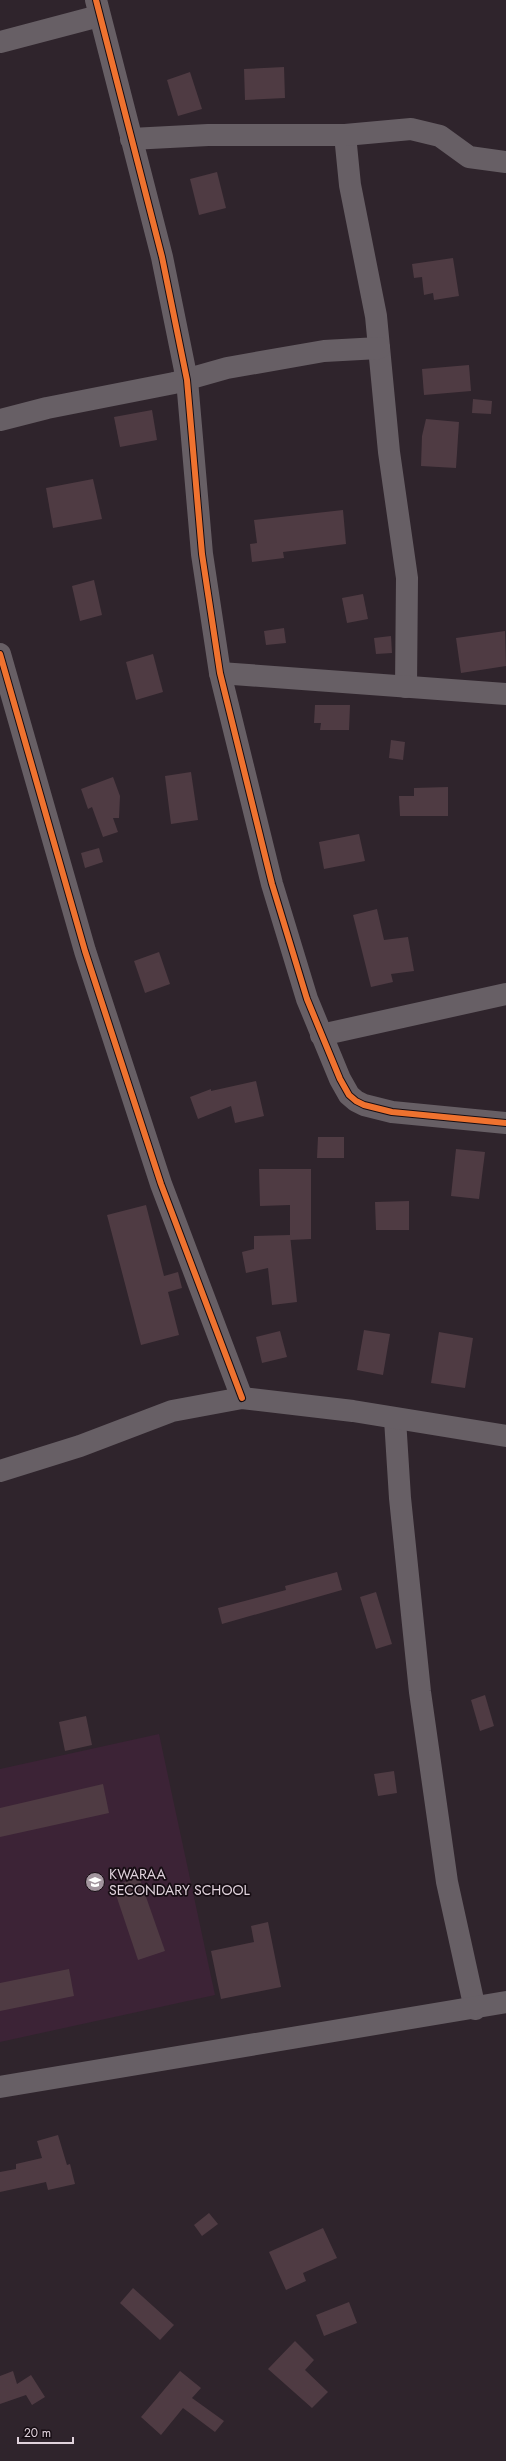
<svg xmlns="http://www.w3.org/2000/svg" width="506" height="2461" viewBox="0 0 506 2461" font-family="Jost,sans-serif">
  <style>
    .built { fill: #3c2336 }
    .building { fill: #4f3b43 }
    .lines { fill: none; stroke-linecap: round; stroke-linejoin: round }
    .minor { stroke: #675f65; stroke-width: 22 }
    .cycleway-casing { stroke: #160d13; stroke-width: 8 }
    .cycleway { stroke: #ef722f; stroke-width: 6 }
    .labels { text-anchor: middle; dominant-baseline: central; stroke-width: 3.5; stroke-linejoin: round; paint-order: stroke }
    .poi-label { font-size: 14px; fill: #e0d2dc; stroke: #160d13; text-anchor: start }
  </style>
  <rect width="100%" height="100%" fill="#2f242c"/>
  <polygon class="built" points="159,1734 215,1995 0,2042 0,1769"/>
  <g class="building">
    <polygon points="284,67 285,98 245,100 244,69"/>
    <polygon points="190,72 202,109 178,116 167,80"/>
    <polygon points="217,172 226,208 199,215 190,179"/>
    <polygon points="453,258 459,296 434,300 433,293 424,295 422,277 414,278 412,264"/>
    <polygon points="469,365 471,391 424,395 422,369"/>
    <polygon points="473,399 492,401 491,414 472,413"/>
    <polygon points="152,410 157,440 120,447 114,417"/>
    <polygon points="426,419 459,422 456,468 421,466 422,436"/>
    <polygon points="93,479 102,519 53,528 46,488"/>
    <polygon points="343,510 346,544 283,552 284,558 252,562 250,544 257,543 254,520"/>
    <polygon points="94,580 102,615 80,621 72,586"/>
    <polygon points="363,594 368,619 347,623 342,598"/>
    <polygon points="284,628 286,643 266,645 264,631"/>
    <polygon points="505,631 506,666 461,673 456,638"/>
    <polygon points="391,636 392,653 376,654 374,638"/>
    <polygon points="153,654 163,692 136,700 126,662"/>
    <polygon points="315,705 350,705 349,730 320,730 321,723 314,723"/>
    <polygon points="391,740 405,742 403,760 389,758"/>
    <polygon points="191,772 198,820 171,824 165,776"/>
    <polygon points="113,777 120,796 119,818 113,818 118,832 103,837 92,807 88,809 81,789"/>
    <polygon points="448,787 448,816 400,816 399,796 414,796 414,788"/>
    <polygon points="359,834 365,861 324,869 319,842"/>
    <polygon points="99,848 103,862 85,868 81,853"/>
    <polygon points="377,909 384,940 408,937 414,971 391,974 393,982 371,987 353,915"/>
    <polygon points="159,952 170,984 145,993 134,961"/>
    <polygon points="256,1081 264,1116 235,1123 231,1106 198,1119 190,1097 211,1089 211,1091"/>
    <polygon points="318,1137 344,1137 344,1158 317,1158"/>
    <polygon points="456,1149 485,1152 479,1199 451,1196"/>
    <polygon points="259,1169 311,1169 311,1239 290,1240 290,1205 260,1206"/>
    <polygon points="409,1201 409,1230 376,1230 375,1202"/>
    <polygon points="146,1205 164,1276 178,1272 182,1288 168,1292 179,1335 141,1345 107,1215"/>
    <polygon points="290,1235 297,1302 272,1305 268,1268 246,1273 242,1252 254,1249 254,1236"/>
    <polygon points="364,1330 390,1334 383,1375 357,1370"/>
    <polygon points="280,1331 287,1357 262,1363 256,1337"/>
    <polygon points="439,1332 473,1338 465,1388 431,1383"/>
    <polygon points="337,1572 342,1590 222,1624 218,1608 286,1590 285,1586"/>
    <polygon points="376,1592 392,1644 376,1649 360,1597"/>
    <polygon points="485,1695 494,1726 480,1731 471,1700"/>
    <polygon points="86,1716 92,1745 65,1751 59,1722"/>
    <polygon points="394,1771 397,1793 378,1796 374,1774"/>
    <polygon points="103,1784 109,1813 0,1837 0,1808"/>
    <polygon points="139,1877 165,1951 138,1960 113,1886"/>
    <polygon points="268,1922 281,1987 221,1999 211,1951 254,1942 251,1926"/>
    <polygon points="69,1969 74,1996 0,2011 0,1983"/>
    <polygon points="58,2135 67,2165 70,2164 75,2184 48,2190 46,2182 0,2192 0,2172 16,2169 16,2164 42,2158 37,2141"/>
    <polygon points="209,2213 218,2224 202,2236 194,2225"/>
    <polygon points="323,2228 337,2258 303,2273 306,2281 286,2290 269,2252"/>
    <polygon points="133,2288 174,2325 160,2340 120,2303"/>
    <polygon points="349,2302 357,2323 324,2336 316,2315"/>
    <polygon points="295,2341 314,2360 305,2370 328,2392 312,2408 268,2369"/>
    <polygon points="13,2371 17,2384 31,2375 45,2397 32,2405 26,2395 0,2404 0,2376"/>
    <polygon points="180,2371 201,2388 192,2398 224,2421 215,2432 183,2408 161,2435 141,2417"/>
  </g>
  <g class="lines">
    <g class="minor">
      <polyline points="96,0 162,257 187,380 202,554 220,673 272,884 307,999 340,1079 349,1095 356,1101 364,1105 392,1112 506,1123"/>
      <polyline points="0,42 99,16"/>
      <polyline points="345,135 350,185 376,316 389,452 407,578 406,687"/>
      <polyline points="131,139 208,135 345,135 411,129 440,136 469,157 506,162"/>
      <polyline points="0,420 47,408 174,383 227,368 324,351 379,348"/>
      <polyline points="0,654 85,951 161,1184 242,1398"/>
      <polyline points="220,673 506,694"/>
      <polyline points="321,1035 506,994"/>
      <polyline points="395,1419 400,1498 420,1692 447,1882 475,2009"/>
      <polyline points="0,1471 80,1446 172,1411 242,1398 353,1411 506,1436"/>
      <polyline points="0,2087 506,2002"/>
    </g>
    <g class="cycleway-casing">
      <g id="cycleway">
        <polyline points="96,0 162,257 187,380 202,554 220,673 272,884 307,999 340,1079 349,1095 356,1101 364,1105 392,1112 506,1123"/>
        <polyline points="0,654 85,951 161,1184 242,1398"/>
      </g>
    </g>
    <use href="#cycleway" class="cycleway"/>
  </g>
  <defs>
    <g id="school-disc" transform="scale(1)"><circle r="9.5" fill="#a2959e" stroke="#160d13"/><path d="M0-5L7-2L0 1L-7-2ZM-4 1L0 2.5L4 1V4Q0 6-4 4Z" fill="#fff"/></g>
  </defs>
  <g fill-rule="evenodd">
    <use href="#school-disc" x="95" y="1882"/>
  </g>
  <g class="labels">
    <g class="poi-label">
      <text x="109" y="1874">KWARAA<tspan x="109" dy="16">SECONDARY SCHOOL</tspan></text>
    </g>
  </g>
  <path d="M18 2437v6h55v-6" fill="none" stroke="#e0d2dc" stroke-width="2"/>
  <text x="24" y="2437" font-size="12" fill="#e0d2dc" stroke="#160d13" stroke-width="3" paint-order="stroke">20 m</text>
</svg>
